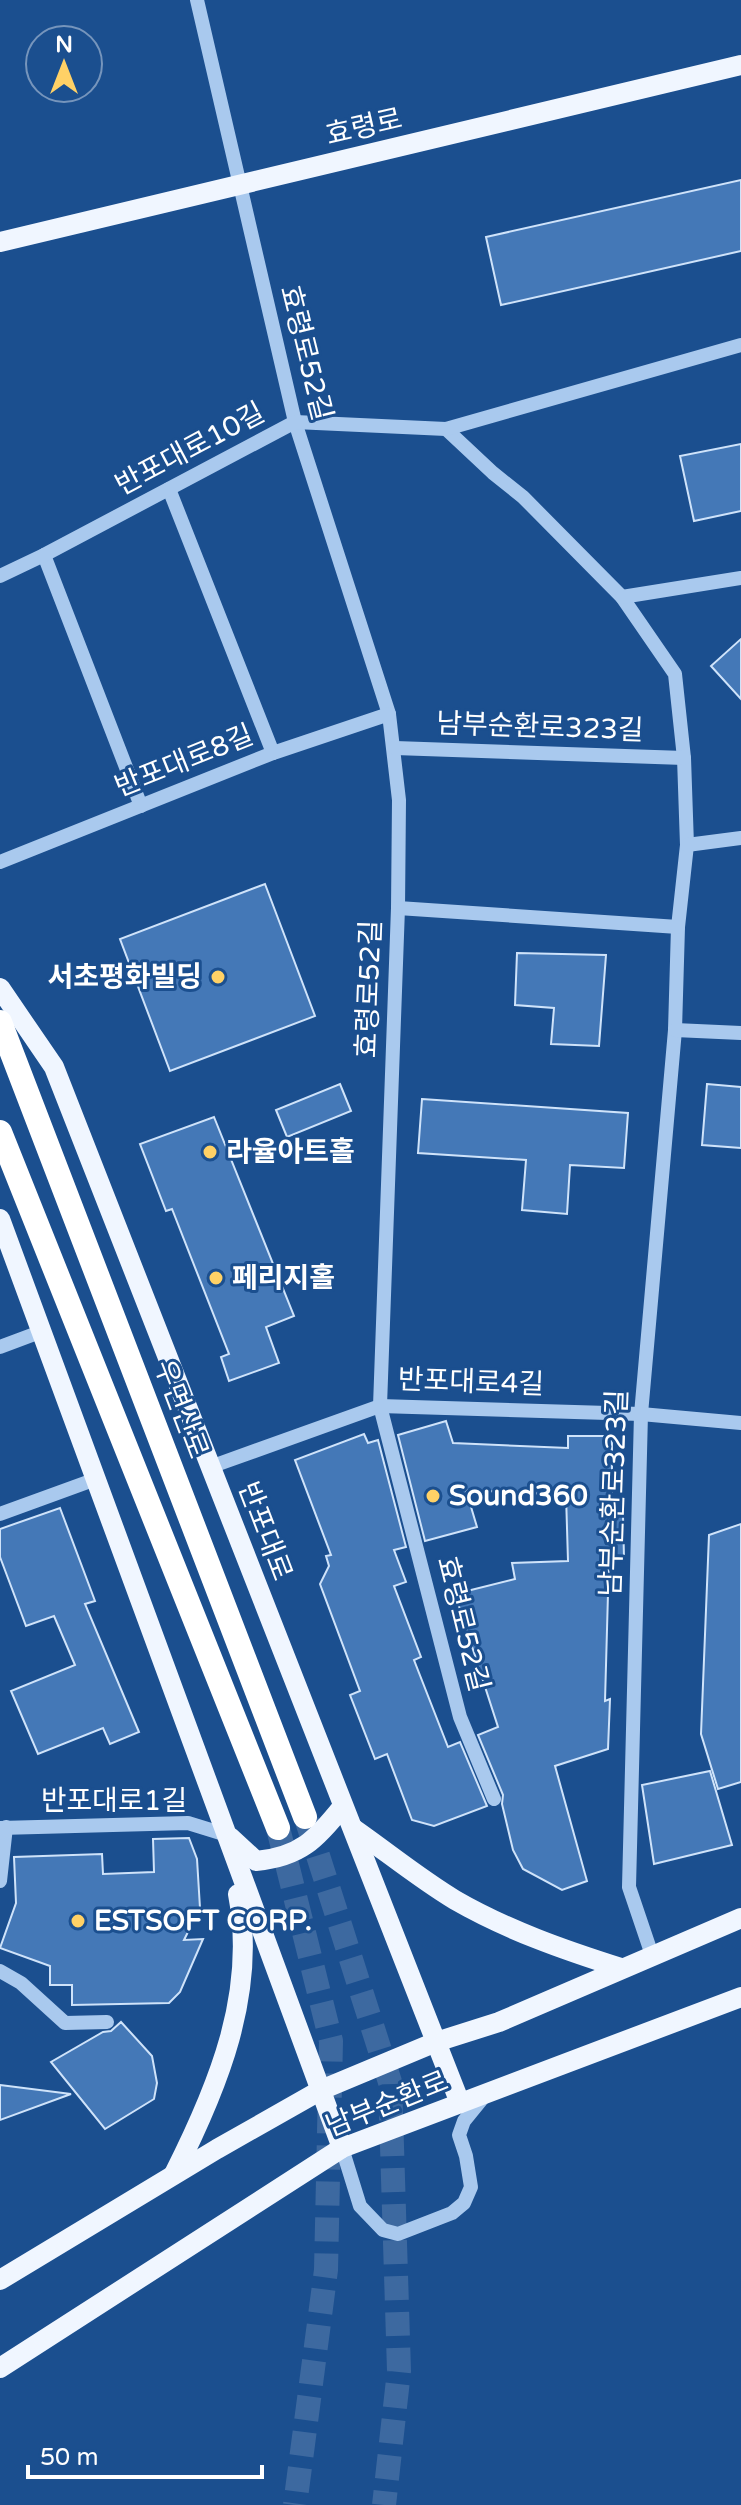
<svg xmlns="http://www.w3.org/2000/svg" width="741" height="2505" viewBox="0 0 741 2505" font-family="'Varela Round','Noto Sans KR',sans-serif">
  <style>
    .building { fill: #4478b7; stroke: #cfe3fa; stroke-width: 2 }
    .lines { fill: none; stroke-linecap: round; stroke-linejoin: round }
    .highway-tunnel { stroke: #3d69a0; stroke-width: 24; stroke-dasharray: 24 12; stroke-linecap: butt }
    .minor { stroke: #a9c9ee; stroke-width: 14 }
    .major { stroke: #f0f6ff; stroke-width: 20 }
    .highway { stroke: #fff; stroke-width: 24 }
    .poi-dot { fill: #ffd166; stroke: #1b4f8f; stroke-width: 3 }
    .labels { text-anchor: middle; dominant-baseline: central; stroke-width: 6; stroke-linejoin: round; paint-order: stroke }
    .street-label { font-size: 28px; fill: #fff; stroke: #1b4f8f }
    .poi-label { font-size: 28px; font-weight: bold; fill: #fff; stroke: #1b4f8f; text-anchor: start }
  </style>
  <rect width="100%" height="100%" fill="#1b4f8f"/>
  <g class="building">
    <polygon points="741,180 741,251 501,305 486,237"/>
    <polygon points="741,444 741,511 694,521 680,456"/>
    <polygon points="741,639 741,699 711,666"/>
    <polygon points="265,884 315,1016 170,1071 120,939"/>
    <polygon points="517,953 606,955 599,1046 551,1044 554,1008 515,1005"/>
    <polygon points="340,1084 351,1111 287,1137 276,1110"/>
    <polygon points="707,1084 741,1087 741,1148 702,1145"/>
    <polygon points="422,1099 628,1113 624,1168 570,1165 567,1214 522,1210 526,1160 418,1153"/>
    <polygon points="214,1117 294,1316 266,1327 279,1363 229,1381 221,1357 229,1354 172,1209 166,1211 140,1144"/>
    <polygon points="446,1421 453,1443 568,1448 568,1436 612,1436 612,1516 623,1516 624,1558 609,1558 605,1701 610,1699 608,1749 555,1766 587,1881 562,1890 523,1869 513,1850 502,1804 503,1795 478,1735 498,1727 455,1594 515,1579 512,1563 568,1561 566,1495 466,1490 477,1527 425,1541 398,1435"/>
    <polygon points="364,1434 368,1443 378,1440 406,1547 394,1550 406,1582 394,1586 421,1657 414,1660 448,1747 460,1742 487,1806 434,1826 412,1820 387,1754 375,1759 350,1695 360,1691 320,1584 329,1566 326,1556 331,1555 295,1460"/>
    <polygon points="60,1508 95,1601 85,1604 139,1732 110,1744 103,1728 38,1754 11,1691 75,1665 54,1616 26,1626 0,1557 0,1529"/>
    <polygon points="741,1524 741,1782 718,1789 701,1734 709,1535"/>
    <polygon points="710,1771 732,1845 654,1864 642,1785"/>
    <polygon points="189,1838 197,1859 200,1908 184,1940 203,1939 180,1992 169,2003 72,2005 72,1985 50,1985 50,1966 0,1948 16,1903 14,1857 102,1854 103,1874 154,1872 153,1839"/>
    <polygon points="121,2022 152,2056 157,2083 154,2099 105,2129 51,2062 103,2032 111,2031"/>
    <polygon points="0,2085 71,2094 0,2120"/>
  </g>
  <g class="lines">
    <g class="highway-tunnel">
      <polyline points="307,1821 390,2082 399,2371 384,2505"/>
      <polyline points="278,1828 331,2041 326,2270 295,2505"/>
    </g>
    <g class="minor">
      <polyline points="197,0 295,422 389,714 399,800 398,908 380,1406 460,1717 494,1799"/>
      <polyline points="446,429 493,473 523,497 622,597 675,674 684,758 687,845 678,927 675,1030 641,1414 629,1887 652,1955"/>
      <polyline points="169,489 273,753"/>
      <polyline points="44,555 141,806"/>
      <polyline points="0,576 44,555 295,422 446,429 741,345"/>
      <polyline points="622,597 741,578"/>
      <polyline points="395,748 684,758"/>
      <polyline points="687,845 741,838"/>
      <polyline points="0,862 273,753 389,714"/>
      <polyline points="398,908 678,927"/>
      <polyline points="675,1030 741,1033"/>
      <polyline points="0,1347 40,1332"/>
      <polyline points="210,1467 380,1406 641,1414 741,1423"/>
      <polyline points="0,1514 96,1479"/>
      <polyline points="0,1828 188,1823 227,1835"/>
      <polyline points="0,1881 6,1827"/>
      <polyline points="0,1971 21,1983 65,2023 107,2022"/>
      <polyline points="342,2148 360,2206 383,2230 398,2234 452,2213 464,2203 471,2187 466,2156 459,2135 464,2121 486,2094"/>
    </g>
    <g class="major">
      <polyline points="0,242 741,65"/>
      <polyline points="0,988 54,1067 460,2103"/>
      <polyline points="0,1219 342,2148"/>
      <path d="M354,1829c33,23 66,50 101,71 52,30 109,50 166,68"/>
      <path d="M230,1837l26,24c44,-4 61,-22 87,-55"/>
      <path d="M174,2174c44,-87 83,-181 64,-280"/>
      <polyline points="0,2280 217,2149 321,2090 436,2042 499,2022 741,1918"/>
      <polyline points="0,2368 342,2148 741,1997"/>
    </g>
    <g class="highway">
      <polyline points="0,1022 305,1817"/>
      <polyline points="0,1132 278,1828"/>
    </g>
  </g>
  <g class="poi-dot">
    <circle cx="218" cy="977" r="8"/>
    <circle cx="210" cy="1152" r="8"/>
    <circle cx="216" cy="1278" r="8"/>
    <circle cx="433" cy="1496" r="8"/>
    <circle cx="78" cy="1921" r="8"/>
  </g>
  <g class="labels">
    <g class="street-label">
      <text transform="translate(364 127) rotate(-13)">효령로</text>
      <text transform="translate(306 353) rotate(76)">효령로52길</text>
      <text transform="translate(190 449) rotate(-28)">반포대로10길</text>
      <text transform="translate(540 727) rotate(2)">남부순환로323길</text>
      <text transform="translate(184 761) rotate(-22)">반포대로8길</text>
      <text transform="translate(369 989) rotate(-88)">효령로52길</text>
      <text transform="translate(471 1382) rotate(2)">반포대로4길</text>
      <text transform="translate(181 1409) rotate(69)">우면산로</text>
      <text transform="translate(614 1493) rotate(-88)">남부순환로323길</text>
      <text transform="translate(265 1531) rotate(69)">반포대로</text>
      <text transform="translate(463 1624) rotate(76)">효령로52길</text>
      <text x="114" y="1801">반포대로1길</text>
      <text transform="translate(387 2104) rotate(-22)">남부순환로</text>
    </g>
    <g class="poi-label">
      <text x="202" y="977" text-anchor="end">서초평화빌딩</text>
      <text x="226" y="1152">라율아트홀</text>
      <text x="232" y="1278">페리지홀</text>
      <text x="449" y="1496">Sound360</text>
      <text x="94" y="1921">ESTSOFT CORP.</text>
    </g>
  </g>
  <g transform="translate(64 64)"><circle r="38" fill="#1b4f8f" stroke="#7695bc" stroke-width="2"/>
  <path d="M0-6L14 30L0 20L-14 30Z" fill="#ffd166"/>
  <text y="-12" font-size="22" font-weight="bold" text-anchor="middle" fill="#ffffff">N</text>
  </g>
  <path d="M28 2465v12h234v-12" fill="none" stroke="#ffffff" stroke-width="4"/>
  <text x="40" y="2465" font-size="24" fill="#ffffff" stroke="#1b4f8f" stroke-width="6" paint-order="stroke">50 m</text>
</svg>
